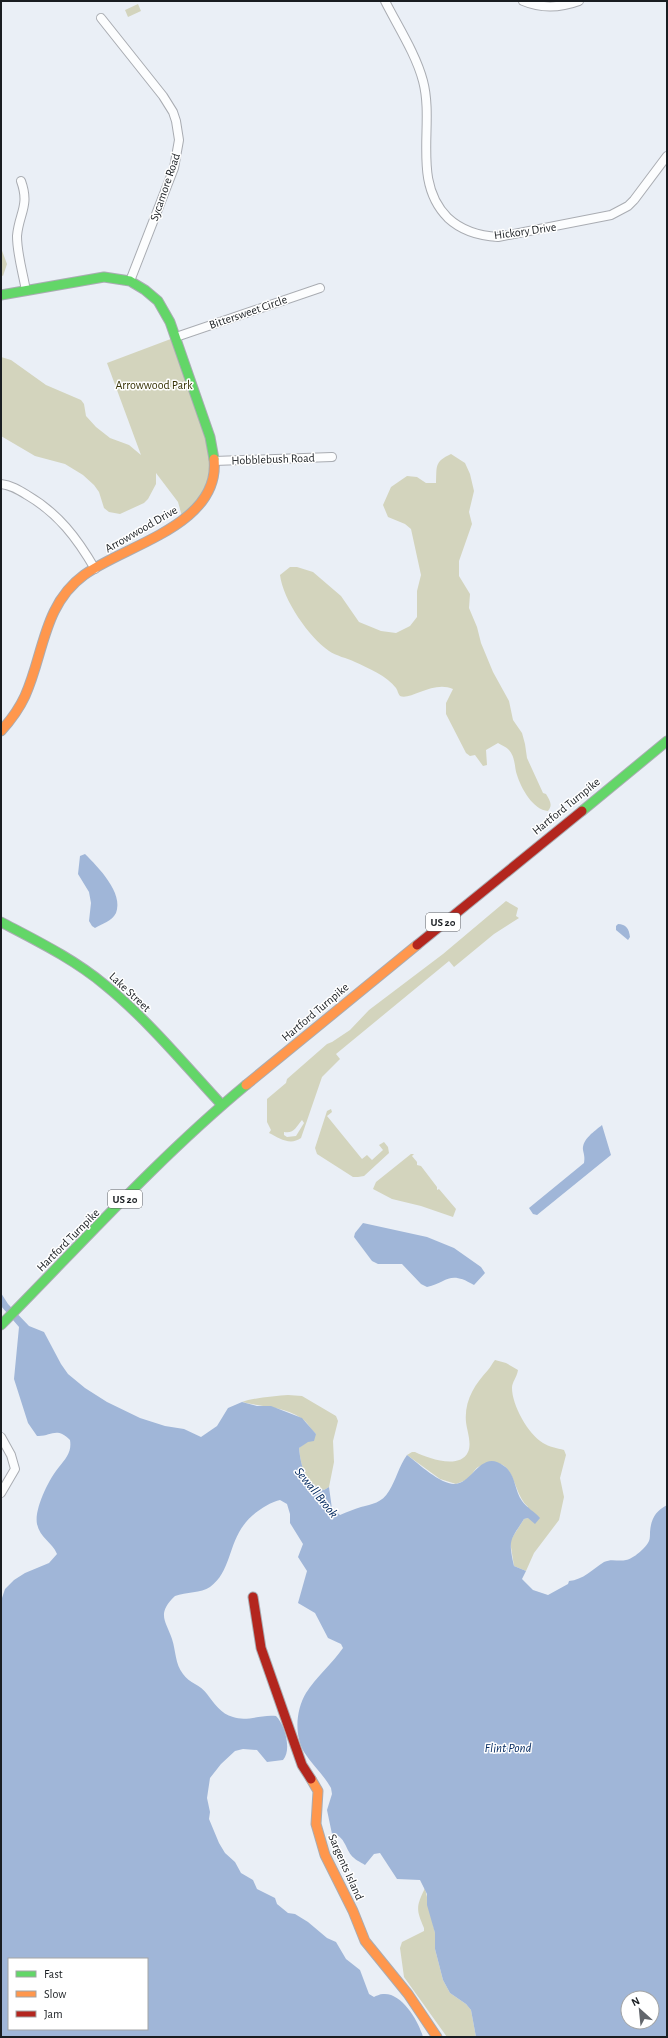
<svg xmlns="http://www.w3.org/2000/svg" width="668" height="2038" viewBox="0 0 668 2038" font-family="'Alegreya Sans',sans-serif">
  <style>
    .green { fill: #d3d4bd; fill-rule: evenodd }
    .water { fill: #a0b6d8; fill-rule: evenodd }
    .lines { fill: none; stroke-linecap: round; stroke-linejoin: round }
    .street-casing { stroke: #a9acb2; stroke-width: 10 }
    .fast-casing { stroke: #a9acb2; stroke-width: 11 }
    .slow-casing { stroke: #a9acb2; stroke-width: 11 }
    .jam-casing { stroke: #a9acb2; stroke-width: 11 }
    .street { stroke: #fcfdfe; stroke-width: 8 }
    .fast { stroke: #63d668; stroke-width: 9 }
    .slow { stroke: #ff974d; stroke-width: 9 }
    .jam { stroke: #b3261e; stroke-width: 9 }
    .labels { text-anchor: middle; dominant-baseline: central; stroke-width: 3; stroke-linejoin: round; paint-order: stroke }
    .shield { fill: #fff; stroke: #5e6164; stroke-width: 1 }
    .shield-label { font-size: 11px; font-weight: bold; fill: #191d21 }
    .street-label { font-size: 12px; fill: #191d21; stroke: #fff }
    .park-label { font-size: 12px; fill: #343002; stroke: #fff }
    .water-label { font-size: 13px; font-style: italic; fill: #042a60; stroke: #fff }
  </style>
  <rect width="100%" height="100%" fill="#eaeff6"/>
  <g class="green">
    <polygon points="138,4 141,11 128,17 125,10"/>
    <polygon points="1,248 7,264 3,276 1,275"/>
    <polygon points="176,337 206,426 212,479 183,520 178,502 156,473 156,484 148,499 144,503 120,514 109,512 104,508 99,492 94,485 83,475 65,464 35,456 1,436 1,357 11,360 46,385 81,400 84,404 86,416 96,427 110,438 129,445 141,455 107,363"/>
    <path d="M451,454l14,9 5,11 4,17 -5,21 3,12 -13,37v15l11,18 -1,14 8,19 4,16 12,29 16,29 4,19 9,13 3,11 2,14 16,35 3,1c4,7 7,11 2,17 -15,-1 -27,-23 -31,-36 -3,-8 -1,-18 -9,-26 -2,-2 -7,-4 -10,-6l-12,7 1,15 -4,1 -8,-11 -5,1 -4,-3 -20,-39v-11l7,-14c-20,-9 -43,12 -53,7 -2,-2 -2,-5 -4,-8 -9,-12 -28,-20 -41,-26 -8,-4 -19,-6 -26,-11 -20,-14 -46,-51 -49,-76l10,-8h7l16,5 28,24 18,26 22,9 15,2 14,-7 7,-9v-26l4,-16 -10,-46 -6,-5 -17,-7 -5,-12 8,-18 16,-11 10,1 9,6h10c1,-17 -2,-21 15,-29z"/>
    <path d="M506,901l12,7 -2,8 3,2 -25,16 -40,33 -5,-6 -113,93 4,5 -18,18 -21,61c-11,8 -22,0 -32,-5l2,-3 -4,-8v-23l19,-16 1,-4 40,-35 5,-2 18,-12 19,-20 74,-56zM302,1120l2,3 -8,13 -9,1 -3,-2v-3c10,2 12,-5 18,-12z"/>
    <polygon points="331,1109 332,1112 327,1116 362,1159 367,1155 372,1160 383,1150 379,1145 384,1142 388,1147 389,1153 364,1176 358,1177 353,1177 317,1154 315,1148 327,1111"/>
    <polygon points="411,1154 414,1154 412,1156 417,1162 417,1165 421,1166 437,1187 437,1190 439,1189 456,1209 453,1217 421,1206 392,1199 373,1189 376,1182"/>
    <path d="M495,1360l11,3 12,7c-1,7 -6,12 -6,18 0,17 16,46 31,55 6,4 14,5 21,7l2,5 -6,23 4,19 -5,23 -25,33 -8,18 -12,-5 -4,-25 14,-22 4,-1v-11c-18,-17 -11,-53 -45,-42 -8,2 -9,7 -13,12 -4,4 -10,5 -14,7l-16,-5 -33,-24 5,-3h3c12,6 45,18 53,0 4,-9 -1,-21 -2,-30 -2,-21 9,-38 22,-52 3,-3 4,-7 7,-10z"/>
    <path d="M288,1395l14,1 34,20 2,5 -5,20 1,21 -5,25 -5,3c-19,-7 -23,-23 -25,-42l17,-14c-5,-4 -9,-13 -15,-16 -18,-12 -39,-11 -59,-16 10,-4 34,-6 46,-7z"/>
    <path d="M425,1888l10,45v16l8,31 7,13 16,11 5,6 5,27h-29l-43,-60 -4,-29 2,-6 22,-11v-3c-8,-19 -8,-21 1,-40z"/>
  </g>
  <g class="water">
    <path d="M85,854c13,13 39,39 31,59 -4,8 -14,11 -21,15l-3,-2 -3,-5 2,-18 -2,-11 -11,-18 2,-18z"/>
    <path d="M618,924c8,0 11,5 12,13l-2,3 -12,-10v-4z"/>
    <path d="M602,1125l9,30 -74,60 -4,-1 -4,-6 55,-45c1,-6 0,-8 -1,-13 -1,-11 12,-19 19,-25z"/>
    <path d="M363,1223l64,14 27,11 27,19 4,6 -11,12c-25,-15 -26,-3 -47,2l-6,-3 -19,-20h-24l-6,-3 -18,-24 1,-4z"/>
    <path d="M1,1293l7,11 21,22 15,6 17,32 7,10 17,14 22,14 33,16 25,8 19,3 17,8 16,-11 11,-18 14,-6 15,4h14l31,12 14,16 -2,7 -6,1 -9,6c2,19 6,35 25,42l5,-3 3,22 8,6c7,-3 14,-6 21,-8 11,-3 21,-4 28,-16 7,-11 10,-25 18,-36 12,9 33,29 47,29 19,0 27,-36 50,-18 12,8 10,24 18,35 5,7 13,11 18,17l-5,6 -7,-6 -4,1c-14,22 -16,20 -10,47l12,5 -4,8 11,11 15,5 20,-11 1,-3c14,-1 24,-12 35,-19 8,-4 14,0 22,-2 7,-1 20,-12 23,-19 1,-2 1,-7 1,-9 1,-14 6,-21 17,-27v532h-191l-5,-27 -5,-6 -16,-11 -7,-13 -8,-31v-16l-8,-28v-11l-7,-14 -23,-1 -17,-26 -6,1 -9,11c-5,-3 -11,-6 -14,-10 -6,-8 -7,-20 -19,-21l-5,-24 5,-16 -1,-6c-7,-13 -19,-23 -27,-36 -10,-18 -8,-42 2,-59 10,-16 26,-29 37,-45l-2,-4 -13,-6 -13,-25 -17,-10 9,-32 -9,-14 5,-13 -13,-21v-9l-3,-10 -7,-4c-8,2 -13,5 -19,9 -36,23 -25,59 -51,78 -9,6 -24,5 -35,9 -19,18 -9,25 -3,43 4,12 3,25 11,35 6,9 18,11 24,20 7,9 14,20 26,23 14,5 29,-3 43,-1 9,9 16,34 7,44l-16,2 -10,-12 -14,-1 -8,2 -14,13 -11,14 -3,20 3,14 -1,7 10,24 6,10 10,9 6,11 12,7 4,9 18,9 2,6 11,9 7,1 13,8 19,16 9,4 10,17 14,11 9,24 5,3c2,-1 6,-3 9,-3 19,-2 36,28 40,43h-422v-436l4,-12 9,-9 11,-7 24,-10 8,-9c-5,-12 -17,-16 -20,-30 -3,-15 12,-45 22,-57 7,-9 13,-15 11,-27 -14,-14 -19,-3 -33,-4l-9,-13 -14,-44 5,-52 -18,-21zM9,1959h138v70h-138zM628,1998h24v24h-24z"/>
  </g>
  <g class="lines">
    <g class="street-casing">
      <g id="street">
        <path d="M385,1c12,24 31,53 38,80 12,45 -12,100 25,137 14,13 32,18 50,19l113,-22 17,-9 6,-6 33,-44"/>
        <path d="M523,1c19,8 37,7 56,0"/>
        <polyline points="101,18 163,96 173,112 176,121 179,140 174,168 130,281"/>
        <path d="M21,181c9,25 -2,32 -4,55 0,18 6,37 9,55"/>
        <polyline points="176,337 320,288"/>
        <polyline points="214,461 332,457"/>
        <path d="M1,484c10,1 18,6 26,11 31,18 50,43 68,74"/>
        <polyline points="1,1437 11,1455 15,1469 1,1493"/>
      </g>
    </g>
    <g class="fast-casing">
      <g id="fast">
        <polyline points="1,295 104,277 130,281 145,290 158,301 170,322 210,437 214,459"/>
        <polyline points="582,811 667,741"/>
        <path d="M1,922c36,19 73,37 104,63 43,35 79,79 117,120"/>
        <path d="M1,1325c80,-81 157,-167 245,-240"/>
      </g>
    </g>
    <g class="slow-casing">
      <g id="slow">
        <path d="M1,731c10,-11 18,-22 24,-35 19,-42 18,-91 59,-121 41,-30 137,-50 130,-116"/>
        <polyline points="246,1085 417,945"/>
        <polyline points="311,1779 318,1791 316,1824 325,1855 353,1911 365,1941 408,1994 437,2037"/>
      </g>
    </g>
    <g class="jam-casing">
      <g id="jam">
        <polyline points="417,945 582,811"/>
        <polyline points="253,1597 261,1648 302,1765 311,1779"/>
      </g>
    </g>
    <use href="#street" class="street"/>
    <use href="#fast" class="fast"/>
    <use href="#slow" class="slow"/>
    <use href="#jam" class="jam"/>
  </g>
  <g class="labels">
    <g class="shield">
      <rect x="426" y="913" width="34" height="18" rx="3"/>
      <rect x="108" y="1190" width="34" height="18" rx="3"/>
    </g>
    <g class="shield-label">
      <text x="443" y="922">US 20</text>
      <text x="125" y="1199">US 20</text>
    </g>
    <g class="street-label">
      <text transform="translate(165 187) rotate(-71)">Sycamore Road</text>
      <text transform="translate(525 231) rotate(-8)">Hickory Drive</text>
      <text transform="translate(248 312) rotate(-19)">Bittersweet Circle</text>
      <text transform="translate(273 459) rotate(-2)">Hobblebush Road</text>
      <text transform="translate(141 529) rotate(-30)">Arrowwood Drive</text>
      <text transform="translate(566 806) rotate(-39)">Hartford Turnpike</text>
      <text transform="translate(130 992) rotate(43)">Lake Street</text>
      <text transform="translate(315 1012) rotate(-40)">Hartford Turnpike</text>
      <text transform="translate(68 1240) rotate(-45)">Hartford Turnpike</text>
      <text transform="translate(346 1867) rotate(66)">Sargents Island</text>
    </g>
    <g class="park-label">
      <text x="154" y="385">Arrowwood Park</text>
    </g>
    <g class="water-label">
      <text transform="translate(316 1493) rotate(51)">Sewall Brook</text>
      <text x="508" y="1748">Flint Pond</text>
    </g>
  </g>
  <rect width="668" height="2038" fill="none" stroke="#191d21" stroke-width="4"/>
  <rect x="8" y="1958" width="140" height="72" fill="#ffffff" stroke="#a3a5a6"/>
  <rect x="16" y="1971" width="20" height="6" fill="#63d668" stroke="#a3a5a6"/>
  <text x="44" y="1978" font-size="12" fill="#191d21">Fast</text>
  <rect x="16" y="1991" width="20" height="6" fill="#ff974d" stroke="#a3a5a6"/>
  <text x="44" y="1998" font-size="12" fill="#191d21">Slow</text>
  <rect x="16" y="2011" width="20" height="6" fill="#b3261e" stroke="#a3a5a6"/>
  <text x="44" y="2018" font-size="12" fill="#191d21">Jam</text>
  <g transform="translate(640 2010) rotate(333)"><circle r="19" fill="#ffffff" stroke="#a3a5a6"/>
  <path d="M0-3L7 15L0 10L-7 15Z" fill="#62666c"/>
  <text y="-6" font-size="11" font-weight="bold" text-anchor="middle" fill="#191d21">N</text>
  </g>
</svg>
